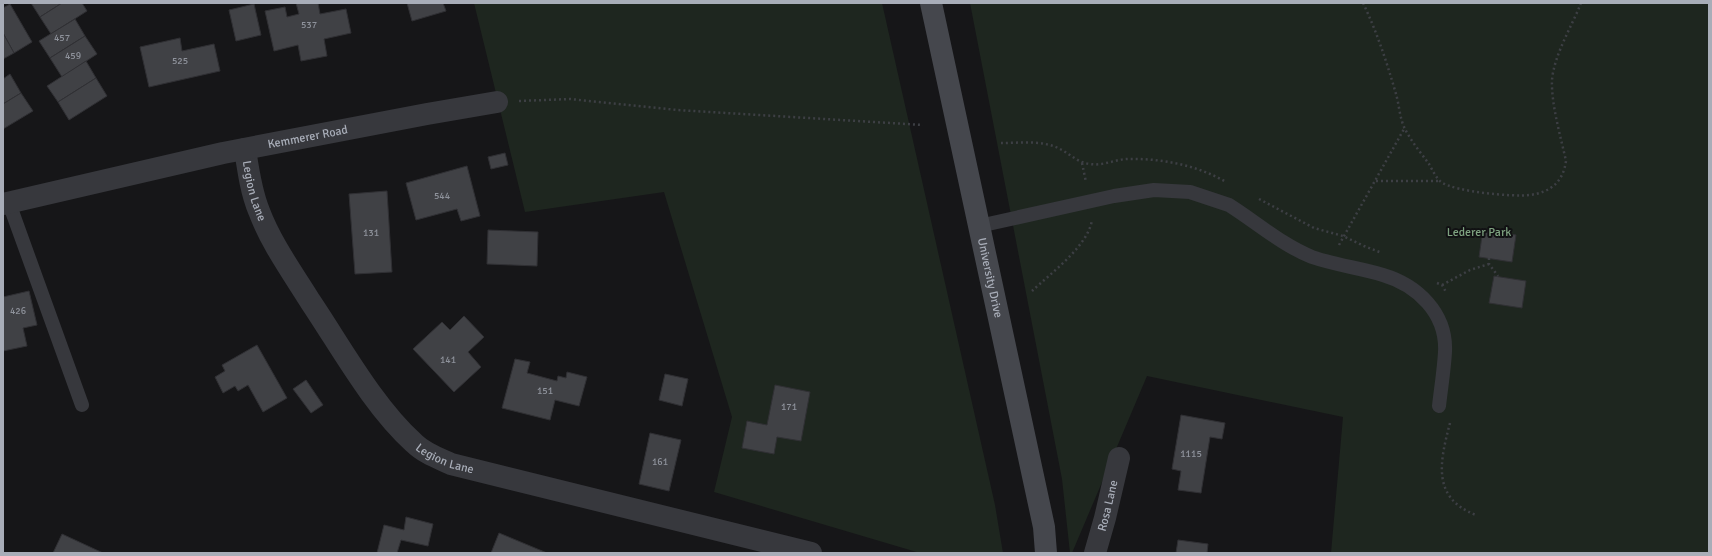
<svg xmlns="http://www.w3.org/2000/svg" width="1712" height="556" viewBox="0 0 1712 556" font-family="Signika,sans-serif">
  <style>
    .green { fill: #1e261f }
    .building { fill: #404145; stroke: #303034 }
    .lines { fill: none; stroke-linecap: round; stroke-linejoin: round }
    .path { stroke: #3d3f44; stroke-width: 2.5; stroke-dasharray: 2 3; stroke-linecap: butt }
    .service { stroke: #37383d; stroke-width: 14 }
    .minor { stroke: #37383d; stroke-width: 22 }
    .secondary { stroke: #45474d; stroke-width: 22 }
    .labels { text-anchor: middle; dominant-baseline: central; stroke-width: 4; stroke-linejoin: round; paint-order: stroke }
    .number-label { font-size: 10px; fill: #8e929b }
    .street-label { font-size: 12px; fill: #a8adb8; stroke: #111113 }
    .park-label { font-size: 12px; fill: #7fa381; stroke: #111113 }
  </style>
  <rect width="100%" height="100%" fill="#161618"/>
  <g class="green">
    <polygon points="474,3 882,3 995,505 1003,553 920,553 714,492 732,417 664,192 525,212"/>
    <polygon points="970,3 1709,3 1709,553 1331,553 1343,417 1147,376 1072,553 1070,553 1062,479"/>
  </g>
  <g class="building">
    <polygon points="31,3 62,3 40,17"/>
    <polygon points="62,3 82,3 87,11 51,34 40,17"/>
    <polygon points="296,3 318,3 320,14 346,9 351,33 324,39 327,56 301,61 298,45 274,51 265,11 285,7 287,17 299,14"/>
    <polygon points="407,3 443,3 446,11 412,21"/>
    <polygon points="10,4 32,42 14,53 3,33 3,8"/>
    <polygon points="254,4 261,35 236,41 229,10"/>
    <polygon points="75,19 85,36 50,58 39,41"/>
    <polygon points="3,33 14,53 3,59"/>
    <polygon points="85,36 97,54 62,77 50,58"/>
    <polygon points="180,38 182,51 214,44 220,71 149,87 140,47"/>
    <polygon points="86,61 96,78 58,102 47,86"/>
    <polygon points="10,74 21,93 3,104 3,79"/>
    <polygon points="96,78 107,96 69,120 58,102"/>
    <polygon points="21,93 33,111 3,129 3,104"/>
    <polygon points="505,153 508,165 491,169 488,157"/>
    <polygon points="467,166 480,216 461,221 457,209 416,220 406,183"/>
    <polygon points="387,191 392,272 355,274 349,194"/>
    <polygon points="1483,229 1516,235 1512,262 1479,257"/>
    <polygon points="488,230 538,232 537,266 487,264"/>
    <polygon points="1494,276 1526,281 1522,308 1489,303"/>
    <polygon points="29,291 37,325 23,328 27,346 3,351 3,297"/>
    <polygon points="464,316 484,337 468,352 481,367 454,392 413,349 442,322 450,330"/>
    <polygon points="257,345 287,398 263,412 248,385 238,391 235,386 223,393 215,377 225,371 222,365"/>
    <polygon points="515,359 530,362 527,373 557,381 558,376 566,378 567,372 587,377 579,406 555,400 550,420 502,408"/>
    <polygon points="665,374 688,379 682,406 659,400"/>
    <polygon points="306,380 323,405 311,413 293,389"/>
    <polygon points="775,385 810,392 801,441 777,437 774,454 742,448 747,421 767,425"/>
    <polygon points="1181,415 1225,423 1222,439 1210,437 1201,493 1178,490 1181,471 1172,469"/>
    <polygon points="650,433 681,440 669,491 639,484"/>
    <polygon points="406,517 433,524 428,546 401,540 397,553 377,553 384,525 404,530"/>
    <polygon points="499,533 547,553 491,553"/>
    <polygon points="62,534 103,553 53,553"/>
    <polygon points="1178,540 1208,544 1207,553 1176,553"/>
  </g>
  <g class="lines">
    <g class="path">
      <path d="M1363,3c14,29 24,60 33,91 3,10 4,26 9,35 6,12 16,24 24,35 3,5 7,14 12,18 15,10 71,15 89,13 21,-3 33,-13 36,-34 -5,-23 -15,-57 -14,-81 2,-25 20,-54 29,-77"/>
      <polyline points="519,101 570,99 677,110 923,125"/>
      <path d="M1001,143c18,0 40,-3 57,5 11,5 20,15 32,16 12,2 24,-4 36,-5 34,-1 71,6 100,23"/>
      <polyline points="1082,163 1086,182"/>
      <polyline points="1376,181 1440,181"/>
      <polyline points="1259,199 1314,228 1343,236 1364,246 1382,253"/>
      <polyline points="1339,245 1404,129"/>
      <polyline points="1489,258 1489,264 1498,276"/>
      <polyline points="1437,283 1442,285 1446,292"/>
      <polyline points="1442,285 1470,270 1489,264"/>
      <path d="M1032,291c19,-18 56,-45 60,-71"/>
      <path d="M1450,423c-10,38 -19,75 26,92"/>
    </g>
    <g class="service">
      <polyline points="9,203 82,405"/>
      <path d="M979,226l135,-30 40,-6 36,2 39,13c27,17 53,40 83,52 23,8 48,11 71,18 34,10 64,38 62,77 -1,18 -4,36 -6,54"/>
    </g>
    <g class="minor">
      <path id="s1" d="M245,149c3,20 6,43 14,62 12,32 33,61 51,90 31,46 63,105 104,142 10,10 24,15 37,21l360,89"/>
      <path id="s2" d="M3,204l220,-51 204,-39 70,-12"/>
      <path id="s3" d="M1095,553l10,-35 14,-60"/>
    </g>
    <path class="secondary" id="s4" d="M931,3l113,524 2,26"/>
  </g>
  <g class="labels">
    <g class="number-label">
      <text x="309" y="25">537</text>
      <text x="62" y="38">457</text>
      <text x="73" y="56">459</text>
      <text x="180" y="61">525</text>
      <text x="442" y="196">544</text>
      <text x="371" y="233">131</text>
      <text x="18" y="311">426</text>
      <text x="448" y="360">141</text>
      <text x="545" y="391">151</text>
      <text x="789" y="407">171</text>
      <text x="1191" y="454">1115</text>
      <text x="660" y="462">161</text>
    </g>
    <g class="street-label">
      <text stroke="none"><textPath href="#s2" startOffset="312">Kemmerer Road</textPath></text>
      <text stroke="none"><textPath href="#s1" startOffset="43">Legion Lane</textPath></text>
      <text stroke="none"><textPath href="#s4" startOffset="281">University Drive</textPath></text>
      <text stroke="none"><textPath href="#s1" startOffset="379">Legion Lane</textPath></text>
      <text stroke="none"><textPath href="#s3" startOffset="49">Rosa Lane</textPath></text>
    </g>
    <g class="park-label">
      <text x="1479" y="232">Lederer Park</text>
    </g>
  </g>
  <rect width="1712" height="556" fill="none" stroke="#a8adb8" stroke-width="8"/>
</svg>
